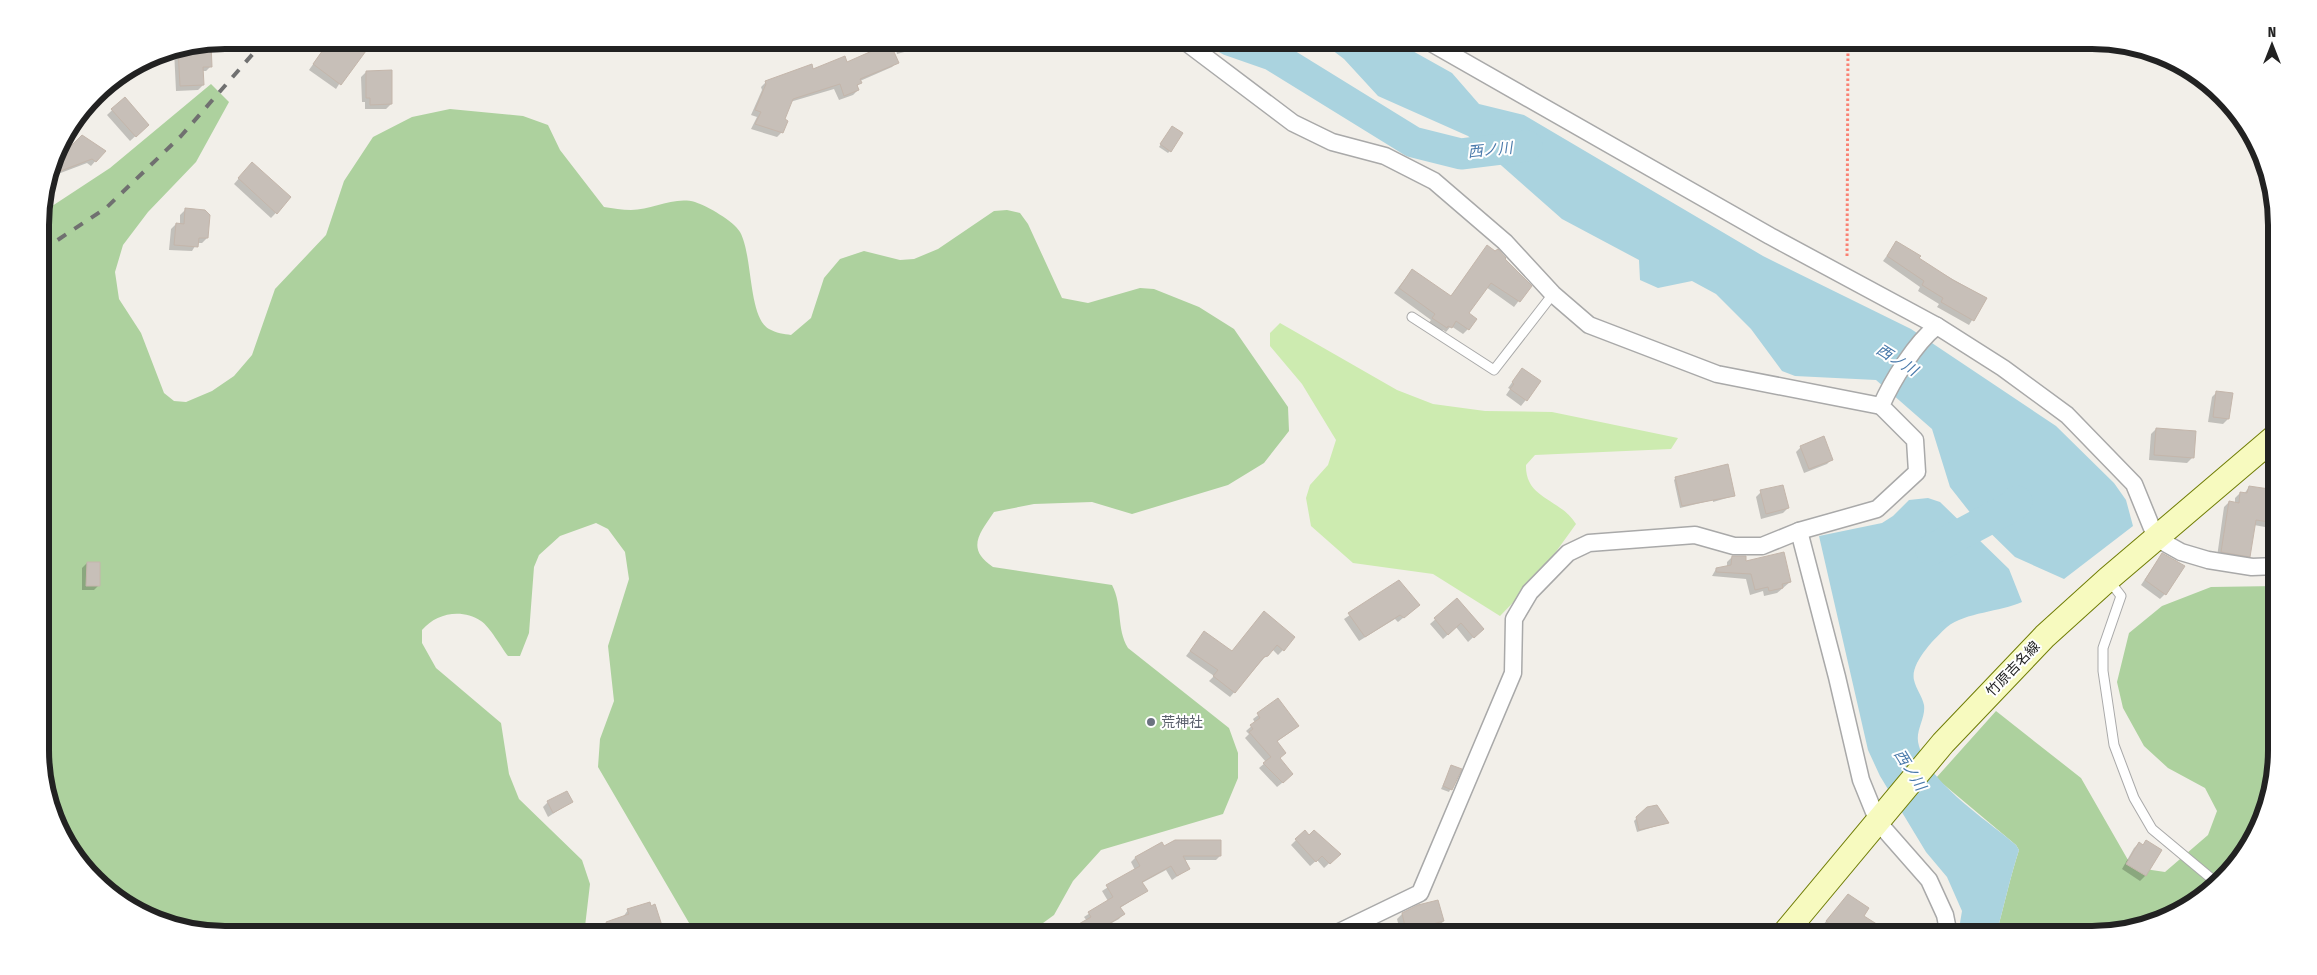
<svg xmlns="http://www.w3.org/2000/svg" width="2317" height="975" viewBox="0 0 2317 975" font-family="'Fira Sans Condensed','Noto Sans JP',sans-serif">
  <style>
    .grass { fill: #cdebb0 }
    .forest { fill: #add19e }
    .water { fill: #aad3df }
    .shadow { fill: #0003 }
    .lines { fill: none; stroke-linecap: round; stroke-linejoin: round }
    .river { stroke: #aad3df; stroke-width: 31 }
    .building { fill: #c7bfb8; stroke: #c4b6ab }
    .service-casing { stroke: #a9a9a9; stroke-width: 11 }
    .minor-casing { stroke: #a9a9a9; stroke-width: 19 }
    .secondary-casing { stroke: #707d05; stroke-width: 26 }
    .path { stroke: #fa8072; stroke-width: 3; stroke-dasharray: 2.5 2.5; stroke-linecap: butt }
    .service { stroke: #fff; stroke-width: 9 }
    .minor { stroke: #fff; stroke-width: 16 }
    .secondary { stroke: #f7fabf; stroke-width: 24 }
    .rail { stroke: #707070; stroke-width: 4; stroke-dasharray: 10 10; stroke-linecap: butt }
    .worship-dot { fill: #6b7280; stroke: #fff; stroke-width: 2 }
    .labels { text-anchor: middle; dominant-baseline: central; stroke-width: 4; stroke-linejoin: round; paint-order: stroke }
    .street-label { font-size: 14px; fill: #222; stroke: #fff }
    .worship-label { font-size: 14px; fill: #5b616d; stroke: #fff; text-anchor: start }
    .water-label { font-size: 15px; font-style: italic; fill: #4a7aab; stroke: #fff }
    .rim { fill: none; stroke: #222; stroke-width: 6 }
  </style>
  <rect width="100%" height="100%" fill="#f2efe9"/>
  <path class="grass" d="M1280,323l117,67 36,14 52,7 67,1 126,26 -7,11 -136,6 -9,10c-1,34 34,33 50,59l-39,54 -37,38 -67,-42 -80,-11 -42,-37 -5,-28 4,-13 18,-20 8,-25 -34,-56 -32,-38v-13z"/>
  <g class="forest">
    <path d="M211,84l18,18 -33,60 -48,50 -25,33 -8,27 4,27 22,34 23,60 10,8 12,1 26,-11 22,-15 18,-21 23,-66 51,-54 18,-54 29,-44 39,-20 38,-8 73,7 25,9 12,25 44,57c9,1 18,3 27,3 21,0 43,-14 64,-8 12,4 39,19 45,30 13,23 8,85 29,97 7,4 15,5 22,6l20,-17 13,-40 16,-19 24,-8 36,9 14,-1 24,-10 56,-38 13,-1 13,3 8,11 34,74 26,5 52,-15 14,1 45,18 35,22 54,78 1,24 -25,32 -36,22 -96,29 -40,-12 -58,2 -40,8c-15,22 -28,37 -1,55l119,18c11,21 4,43 16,63l101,80 9,25v25l-15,36 -122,36 -28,31 -19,34 -11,8 -26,3 -22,9h-297l-6,-7 -94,-161 2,-28 14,-38 -6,-55 21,-67 -4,-27 -17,-23 -12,-6 -36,13 -21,19 -5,12 -5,66 -9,23h-12c-7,-9 -18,-29 -27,-35 -19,-13 -45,-8 -59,9v13l14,25 65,55 8,51 10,25 63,61 8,24 -6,51h-360l-70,-14 -42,-24 -34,-34 -24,-41 -12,-47 -2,-561 70,-46z"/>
    <path d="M2277,586v165l-14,70 -24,42 -34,34 -53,28 -47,10h-109c8,-29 14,-57 23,-85l-3,-5 -80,-67 60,-67 85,67 47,82 10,8 27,4 43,-37 9,-24 -12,-23 -37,-20 -24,-22 -21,-38 -6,-26 12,-49 33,-27 49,-19z"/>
  </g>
  <g class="water">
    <polygon points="1319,40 1393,40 1452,73 1479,104 1524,115 1763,256 1911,329 2056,426 2114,483 2126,500 2133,526 2064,579 2015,557 1972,515 1950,487 1932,429 1876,380 1795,376 1782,371 1751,329 1716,294 1692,281 1658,288 1640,280 1639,260 1562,219 1468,136 1378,96 1344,59"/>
    <path d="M1928,498l12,4 69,67 13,33c-22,10 -56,10 -75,25 -12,11 -37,36 -33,53 2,9 8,16 10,25 2,14 -10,26 -5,41 10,37 68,74 97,99l3,5c-9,28 -15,56 -23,85h-38l4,-24 -15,-34 -21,-25 -46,-76 -12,-26 -49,-214 63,-13 11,-7 16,-16z"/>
  </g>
  <g class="shadow">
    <polygon points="330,40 367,40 336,89 309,70"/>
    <polygon points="894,40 927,40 928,42 923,47 897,54"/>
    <polygon points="210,43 211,66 206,71 202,71 203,85 198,90 176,91 174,50"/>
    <polygon points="897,62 892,67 860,81 857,87 858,90 853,95 839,100 834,89 790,102 783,120 782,132 777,137 751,129 757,117 751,115 762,90 761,87 766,82 847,63"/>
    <polygon points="366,72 391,104 386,109 365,109 365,102 362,102 361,77"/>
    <polygon points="124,99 142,130 130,141 107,115"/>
    <polygon points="1170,130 1170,151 1168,153 1159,147"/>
    <polygon points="104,151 91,166 87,163 50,177 53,166"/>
    <polygon points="247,169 290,198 271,218 234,184"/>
    <polygon points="185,210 207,238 202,243 197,243 192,251 169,250 171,229 176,224 180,224 180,215"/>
    <polygon points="1897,242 1917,259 1986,298 1969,325 1937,307 1939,304 1918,291 1920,287 1883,261"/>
    <polygon points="1487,247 1530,286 1514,307 1486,287 1467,314 1468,329 1463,334 1451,326 1446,332 1443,330 1441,332 1428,324 1431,320 1394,293 1412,270 1450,297"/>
    <polygon points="2276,359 2276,390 2270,389"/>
    <polygon points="1522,369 1540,382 1521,406 1506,395 1510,389 1508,388"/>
    <polygon points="2217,392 2228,419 2223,424 2208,422 2212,397"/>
    <polygon points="2156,429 2192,458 2187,463 2149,460 2151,434"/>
    <polygon points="1801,447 1832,459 1827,464 1804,473 1796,452"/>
    <polygon points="2276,462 2276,529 2254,525 2249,556 2244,561 2217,557 2224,507 2229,502 2235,503 2235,498 2240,493 2244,494 2249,487 2265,489 2268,469"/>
    <polygon points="1676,478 1734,496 1713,502 1713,500 1680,508 1674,480"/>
    <polygon points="1761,492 1788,508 1783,513 1761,519 1756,497"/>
    <polygon points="2162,554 2165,594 2160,599 2141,585"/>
    <polygon points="1732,557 1744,563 1790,582 1777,593 1764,596 1763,591 1750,595 1746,579 1712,576 1716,569 1727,567 1727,562"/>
    <polygon points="87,563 99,585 94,590 82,590 82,568"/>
    <polygon points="1399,582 1413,610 1398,622 1395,619 1359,641 1344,619"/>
    <polygon points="1457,600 1482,629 1468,642 1456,627 1443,639 1430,624"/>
    <polygon points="1259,618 1283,650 1278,655 1272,649 1230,697 1209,681 1214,676 1186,656 1200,638 1232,652"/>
    <polygon points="1278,700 1292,731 1276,742 1278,758 1287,779 1277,787 1259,768 1266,762 1245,738 1249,734 1246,731 1255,723 1253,719"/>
    <polygon points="1452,766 1460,770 1449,792 1441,789"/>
    <polygon points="548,802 571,802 548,817 543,807"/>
    <polygon points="1647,808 1667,823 1637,832 1634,821"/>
    <polygon points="1308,836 1339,854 1324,868 1317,860 1310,866 1291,845 1296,840"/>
    <polygon points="2146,842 2145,876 2140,881 2122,869 2134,848 2139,843 2142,846"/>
    <polygon points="1161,843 1163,848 1220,856 1216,860 1184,860 1189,868 1172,880 1166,870 1142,883 1146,891 1120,908 1123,914 1119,919 1090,935 1076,935 1074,931 1087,921 1084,917 1108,901 1102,891 1135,870 1131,862 1135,858"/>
    <polygon points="1437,901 1445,933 1452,931 1453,935 1420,935 1419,931 1401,935 1397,919 1402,914"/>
    <polygon points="1843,901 1862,917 1892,935 1832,935 1822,926"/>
    <polygon points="628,910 663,935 603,935 601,928 606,923 623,917"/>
    <polygon points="1377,929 1378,935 1361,935"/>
  </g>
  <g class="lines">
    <g class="river">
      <polyline points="1229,40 1272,55 1413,142 1461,154 1527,146"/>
      <polyline points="1931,550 2015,505 2017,501"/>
    </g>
  </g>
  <g class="building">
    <polygon points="330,40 374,40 341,85 313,64"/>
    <polygon points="211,43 212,67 203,67 204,85 180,86 178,49"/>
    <polygon points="890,43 899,63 860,79 862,83 857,85 859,90 844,96 840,84 793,99 785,119 788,121 783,133 755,124 761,112 755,110 766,84 765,81 812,64 813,69 845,56 847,62"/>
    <polygon points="392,70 392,104 370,105 370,98 366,98 366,71"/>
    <polygon points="125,97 149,125 136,137 111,109"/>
    <polygon points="1172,126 1183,133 1171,152 1160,144"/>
    <polygon points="82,135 106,151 96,162 92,159 50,175 53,164"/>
    <polygon points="252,162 291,197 277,214 238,178"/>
    <polygon points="185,208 205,210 210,215 208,238 199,238 198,247 174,245 176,223 184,224"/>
    <polygon points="1896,241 1921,256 1919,258 1953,280 1987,298 1974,321 1941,302 1943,298 1922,285 1924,281 1887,256"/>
    <polygon points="1487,245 1495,251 1498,249 1506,258 1505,259 1532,286 1520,302 1491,283 1469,313 1477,319 1469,330 1456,321 1452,328 1448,326 1447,328 1432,318 1435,314 1399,288 1412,269 1451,296"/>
    <polygon points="1522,368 1541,381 1527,401 1510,389 1514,384 1512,382"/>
    <polygon points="2216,391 2233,393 2229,419 2213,417"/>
    <polygon points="2156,428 2196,431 2194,458 2154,455"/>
    <polygon points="1824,436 1833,460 1809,469 1800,446"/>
    <polygon points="1728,464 1735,496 1682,506 1675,477"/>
    <polygon points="1783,485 1789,508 1766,514 1760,490"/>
    <polygon points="2249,486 2276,490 2276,523 2256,520 2250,557 2221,552 2229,501 2239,503 2240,492 2247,493"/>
    <polygon points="1784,552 1791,582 1782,584 1783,588 1769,591 1768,587 1755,590 1751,574 1716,572 1716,568 1731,565 1732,556 1746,556 1746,561"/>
    <polygon points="2162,553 2185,566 2166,595 2145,580"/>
    <polygon points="87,562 100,562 100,586 86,586"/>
    <polygon points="1399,580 1420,605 1404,618 1400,615 1365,637 1348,613"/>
    <polygon points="1457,598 1484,629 1474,638 1461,623 1448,635 1434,618"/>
    <polygon points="1264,611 1295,637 1284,651 1277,645 1268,656 1264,657 1235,693 1213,676 1218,670 1190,651 1204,631 1232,651"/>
    <polygon points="1278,698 1299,726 1277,741 1286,753 1280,758 1293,774 1283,783 1263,763 1271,757 1249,732 1253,729 1250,725 1260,718 1257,713"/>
    <polygon points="1451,765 1462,769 1452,790 1443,786"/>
    <polygon points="567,791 573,802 553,813 547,801"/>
    <polygon points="1657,805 1669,823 1639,830 1636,817 1647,807"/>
    <polygon points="1305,830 1309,835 1314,830 1341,854 1330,864 1322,856 1316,862 1295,839"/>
    <polygon points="1175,840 1221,840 1221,856 1183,856 1190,869 1177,876 1171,866 1142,882 1148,891 1120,907 1125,914 1091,935 1083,935 1077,925 1091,917 1088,912 1113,897 1106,885 1140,866 1135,857 1162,842 1164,846"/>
    <polygon points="2146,840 2162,850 2146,876 2126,864 2139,842 2143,845"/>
    <polygon points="1848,894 1869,908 1864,916 1894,935 1843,935 1826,921"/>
    <polygon points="1438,900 1444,921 1406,931 1402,913 1418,905"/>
    <polygon points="650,902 651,906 655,904 665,935 610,935 606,922 629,914 627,909"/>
  </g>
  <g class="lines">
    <g class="service-casing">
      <g id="service">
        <polyline points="1412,317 1494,370 1553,294"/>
        <polyline points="2108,579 2121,596 2103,648 2103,671 2114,745 2134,798 2152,829 2218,884"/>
      </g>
    </g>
    <g class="minor-casing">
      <g id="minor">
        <polyline points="1183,40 1293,123 1332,142 1385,156 1434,181 1505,242 1553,294 1589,325 1717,374 1881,406"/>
        <polyline points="1426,40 1770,236 1937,326"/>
        <polyline points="1799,531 1837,677 1861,780 1878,822 1929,880 1945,915 1949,935"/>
        <path d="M1333,935l87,-42 93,-220 1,-54 16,-27 38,-39 21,-10 106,-8 39,11h28l37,-15 78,-22 40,-37 -2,-32 -34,-34c11,-25 34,-63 56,-80l66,42 64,47 67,69 22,54 25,14 27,8 44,7 24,-1"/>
      </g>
    </g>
    <g class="secondary-casing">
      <polyline id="secondary" points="1783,935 1943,743 2045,636 2108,579 2276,436"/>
    </g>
    <polyline class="path" points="1847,256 1848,40"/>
    <use href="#service" class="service"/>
    <use href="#minor" class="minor"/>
    <use href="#secondary" class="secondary"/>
    <polyline class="rail" points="41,251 106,208 181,136 265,40"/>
  </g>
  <circle class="worship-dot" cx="1151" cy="722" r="5"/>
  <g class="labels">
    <g class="street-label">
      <text transform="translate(2013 669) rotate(-46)">竹原吉名線</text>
    </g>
    <g class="worship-label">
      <text x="1161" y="722">荒神社</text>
    </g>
    <g class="water-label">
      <text transform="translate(1490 150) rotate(-6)">西ノ川</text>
      <text transform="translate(1897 360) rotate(32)">西ノ川</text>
      <text transform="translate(1910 770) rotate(58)">西ノ川</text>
    </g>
  </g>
  <path d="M0 0H2317V975H0ZM225 49H2092A176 176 0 0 1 2268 225V750A176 176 0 0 1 2092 926H225A176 176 0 0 1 49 750V225A176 176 0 0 1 225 49Z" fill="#fff" fill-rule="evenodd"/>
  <path class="rim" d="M225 49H2092A176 176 0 0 1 2268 225V750A176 176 0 0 1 2092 926H225A176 176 0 0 1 49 750V225A176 176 0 0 1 225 49Z"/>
  <g transform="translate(2272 45)" stroke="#ffffff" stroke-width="4" paint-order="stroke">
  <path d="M0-4L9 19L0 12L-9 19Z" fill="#222222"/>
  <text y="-8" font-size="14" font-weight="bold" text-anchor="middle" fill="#222222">N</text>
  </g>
</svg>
